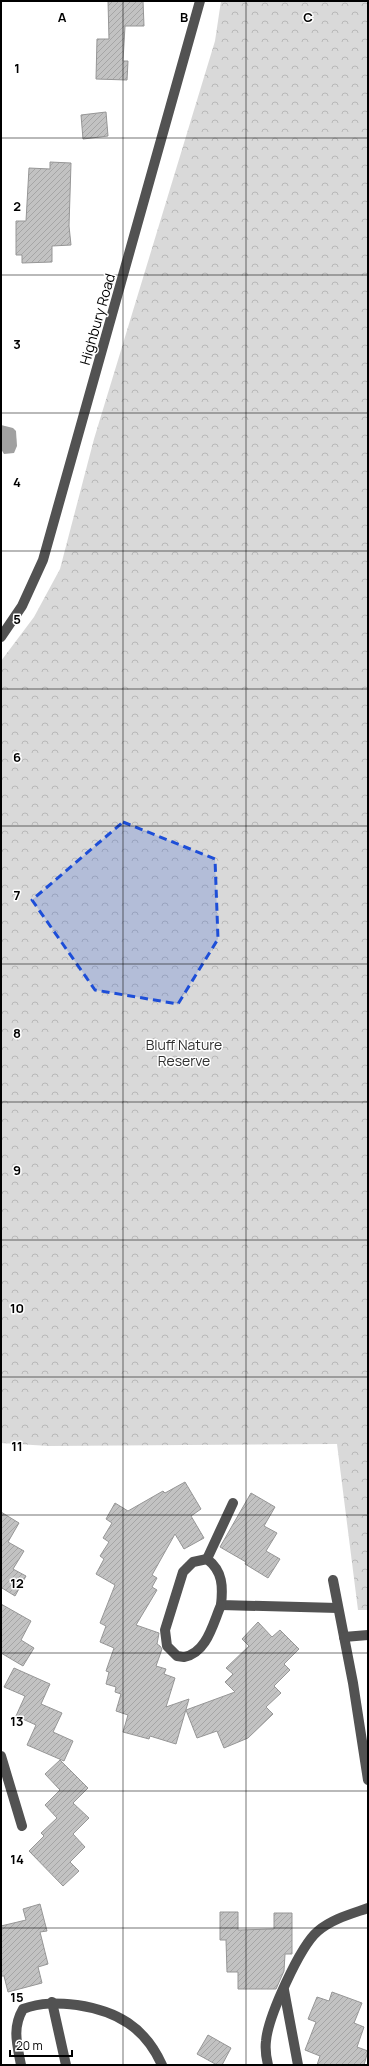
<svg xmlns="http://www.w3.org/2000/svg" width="369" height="2066" viewBox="0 0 369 2066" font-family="Manrope,sans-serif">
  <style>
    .park { fill: url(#park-crowns) }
    .water { fill: #a0a0a0 }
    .building { fill: url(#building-hatch); stroke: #969696 }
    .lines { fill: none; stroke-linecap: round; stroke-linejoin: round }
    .minor { stroke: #525252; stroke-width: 10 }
    .marked { fill: #1d4ed8; fill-opacity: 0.2; stroke: #1d4ed8; stroke-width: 3; stroke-dasharray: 8 5; stroke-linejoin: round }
    .grid { fill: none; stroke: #000; stroke-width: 1; stroke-opacity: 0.55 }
    .labels { text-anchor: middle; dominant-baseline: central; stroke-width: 3; stroke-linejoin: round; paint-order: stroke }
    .street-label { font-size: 14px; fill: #000; stroke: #fff }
    .park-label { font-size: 14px; fill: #303030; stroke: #fff }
    .grid-label { font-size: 13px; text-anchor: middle; font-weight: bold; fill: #000; stroke: #fff; stroke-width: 3; stroke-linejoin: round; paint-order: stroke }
  </style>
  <defs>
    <pattern id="park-crowns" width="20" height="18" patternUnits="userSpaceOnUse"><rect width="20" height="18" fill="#d9d9d9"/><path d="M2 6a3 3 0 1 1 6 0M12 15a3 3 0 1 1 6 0" fill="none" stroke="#b8b8b8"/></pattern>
    <pattern id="building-hatch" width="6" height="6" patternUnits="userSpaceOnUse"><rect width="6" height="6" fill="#c2c2c2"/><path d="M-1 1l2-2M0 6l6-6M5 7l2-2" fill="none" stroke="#a5a5a5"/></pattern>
  </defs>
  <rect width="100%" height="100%" fill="#fff"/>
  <polygon class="park" points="221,1 368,1 368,1610 358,1610 337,1444 49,1446 1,1443 1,661 34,617 60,569 94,439 215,41"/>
  <polygon class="water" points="1,425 13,428 16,431 17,446 14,453 4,454 1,449"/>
  <g class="building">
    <polygon points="108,1 143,1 144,26 125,26 123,61 128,61 127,80 96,79 97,39 109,39"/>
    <polygon points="106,112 108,136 83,139 81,115"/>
    <polygon points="50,162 71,163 69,226 71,245 52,246 52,262 22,263 22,255 16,255 16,221 26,221 29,168 50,169"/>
    <polygon points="185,1482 201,1509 191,1516 204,1538 184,1549 175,1534 152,1575 157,1578 152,1587 157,1590 136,1625 159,1633 157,1644 160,1646 162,1649 156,1666 166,1669 164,1674 175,1678 166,1707 189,1699 176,1744 150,1736 149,1739 123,1732 128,1715 116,1711 121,1694 115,1692 116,1687 106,1684 109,1672 106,1671 114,1648 100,1642 106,1626 100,1623 115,1585 96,1574 104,1559 100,1556 109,1542 103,1538 112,1523 106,1519 115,1503 128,1511 163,1491 165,1493"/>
    <polygon points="251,1493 275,1507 264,1526 277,1533 266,1551 280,1559 268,1578 245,1564 246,1562 220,1547"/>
    <polygon points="1,1512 19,1523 8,1542 24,1551 13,1569 26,1576 15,1596 2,1588 1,1590"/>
    <polygon points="1,1604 31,1621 21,1640 34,1648 23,1666 1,1653"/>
    <polygon points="258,1622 272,1637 280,1630 299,1649 284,1664 290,1670 274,1686 281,1693 266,1707 273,1714 248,1738 224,1748 217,1731 197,1738 186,1710 235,1692 225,1682 233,1674 226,1668 249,1646 242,1639"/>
    <polygon points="14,1668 50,1684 41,1704 62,1713 53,1732 73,1741 64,1761 27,1745 36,1725 16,1716 25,1696 4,1687"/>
    <polygon points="60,1760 88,1788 73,1803 89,1818 73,1834 85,1847 70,1862 79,1871 63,1886 29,1851 44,1836 41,1833 57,1818 45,1805 60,1790 45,1774"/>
    <polygon points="40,1904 47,1931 40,1932 48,1964 38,1967 42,1983 8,1992 4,1976 1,1976 1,1926 26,1920 23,1909"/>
    <polygon points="220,1912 238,1912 238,1930 274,1929 274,1913 292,1913 292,1954 285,1954 284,1971 276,1989 238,1989 238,1972 227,1972 226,1940 220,1940"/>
    <polygon points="332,1992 362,2003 354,2023 364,2027 357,2047 368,2051 364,2065 317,2065 320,2056 305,2050 316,2022 308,2019 317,1997 329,2001"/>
    <polygon points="208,2035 231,2048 222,2065 217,2065 197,2054"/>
  </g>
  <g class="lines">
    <g class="minor">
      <polyline points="1,637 22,606 43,560 200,1"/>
      <path d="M233,1503l-26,56c16,12 16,28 14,46l117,3"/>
      <path d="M207,1559l-14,3 -10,10 -18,58 2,16 10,10 7,1c23,-4 29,-34 37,-52"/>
      <polyline points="333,1580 353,1683 368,1780"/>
      <polyline points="344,1637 368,1635"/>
      <polyline points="1,1756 22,1826"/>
      <polyline points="284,1990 298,2065"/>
      <polyline points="52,2002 66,2065"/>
      <path d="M21,2065c-4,-21 -9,-37 2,-56 19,-7 34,-6 54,-4 40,6 68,22 85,60"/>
      <path d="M268,2065c-2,-8 -3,-16 -2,-24 2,-24 34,-95 52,-110 14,-12 33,-17 50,-23"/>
    </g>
  </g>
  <path class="marked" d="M123,822l92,37 3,80 -40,65 -83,-14 -63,-90z"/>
  <path class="grid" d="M123,1v2064M246,1v2064M1,138h367M1,275h367M1,413h367M1,551h367M1,689h367M1,826h367M1,964h367M1,1102h367M1,1240h367M1,1377h367M1,1515h367M1,1653h367M1,1791h367M1,1928h367"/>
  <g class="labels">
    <g class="street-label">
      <text transform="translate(97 319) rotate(-74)">Highbury Road</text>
    </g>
    <g class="park-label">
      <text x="184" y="1044">Bluff Nature<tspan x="184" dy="16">Reserve</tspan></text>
    </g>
  </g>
  <g class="grid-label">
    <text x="62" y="22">A</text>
    <text x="184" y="22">B</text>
    <text x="308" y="22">C</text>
    <text x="17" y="73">1</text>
    <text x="17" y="211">2</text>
    <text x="17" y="349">3</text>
    <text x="17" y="487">4</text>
    <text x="17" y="624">5</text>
    <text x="17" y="762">6</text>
    <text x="17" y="900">7</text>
    <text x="17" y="1038">8</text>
    <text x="17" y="1175">9</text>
    <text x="17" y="1313">10</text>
    <text x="17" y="1451">11</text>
    <text x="17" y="1588">12</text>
    <text x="17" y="1726">13</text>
    <text x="17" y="1864">14</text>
    <text x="17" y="2002">15</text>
  </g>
  <rect width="369" height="2066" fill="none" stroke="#000000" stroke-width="4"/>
  <path d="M10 2050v6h62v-6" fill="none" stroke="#000000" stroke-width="2"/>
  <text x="16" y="2050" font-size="12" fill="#000000" stroke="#ffffff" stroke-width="3" paint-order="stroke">20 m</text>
</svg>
